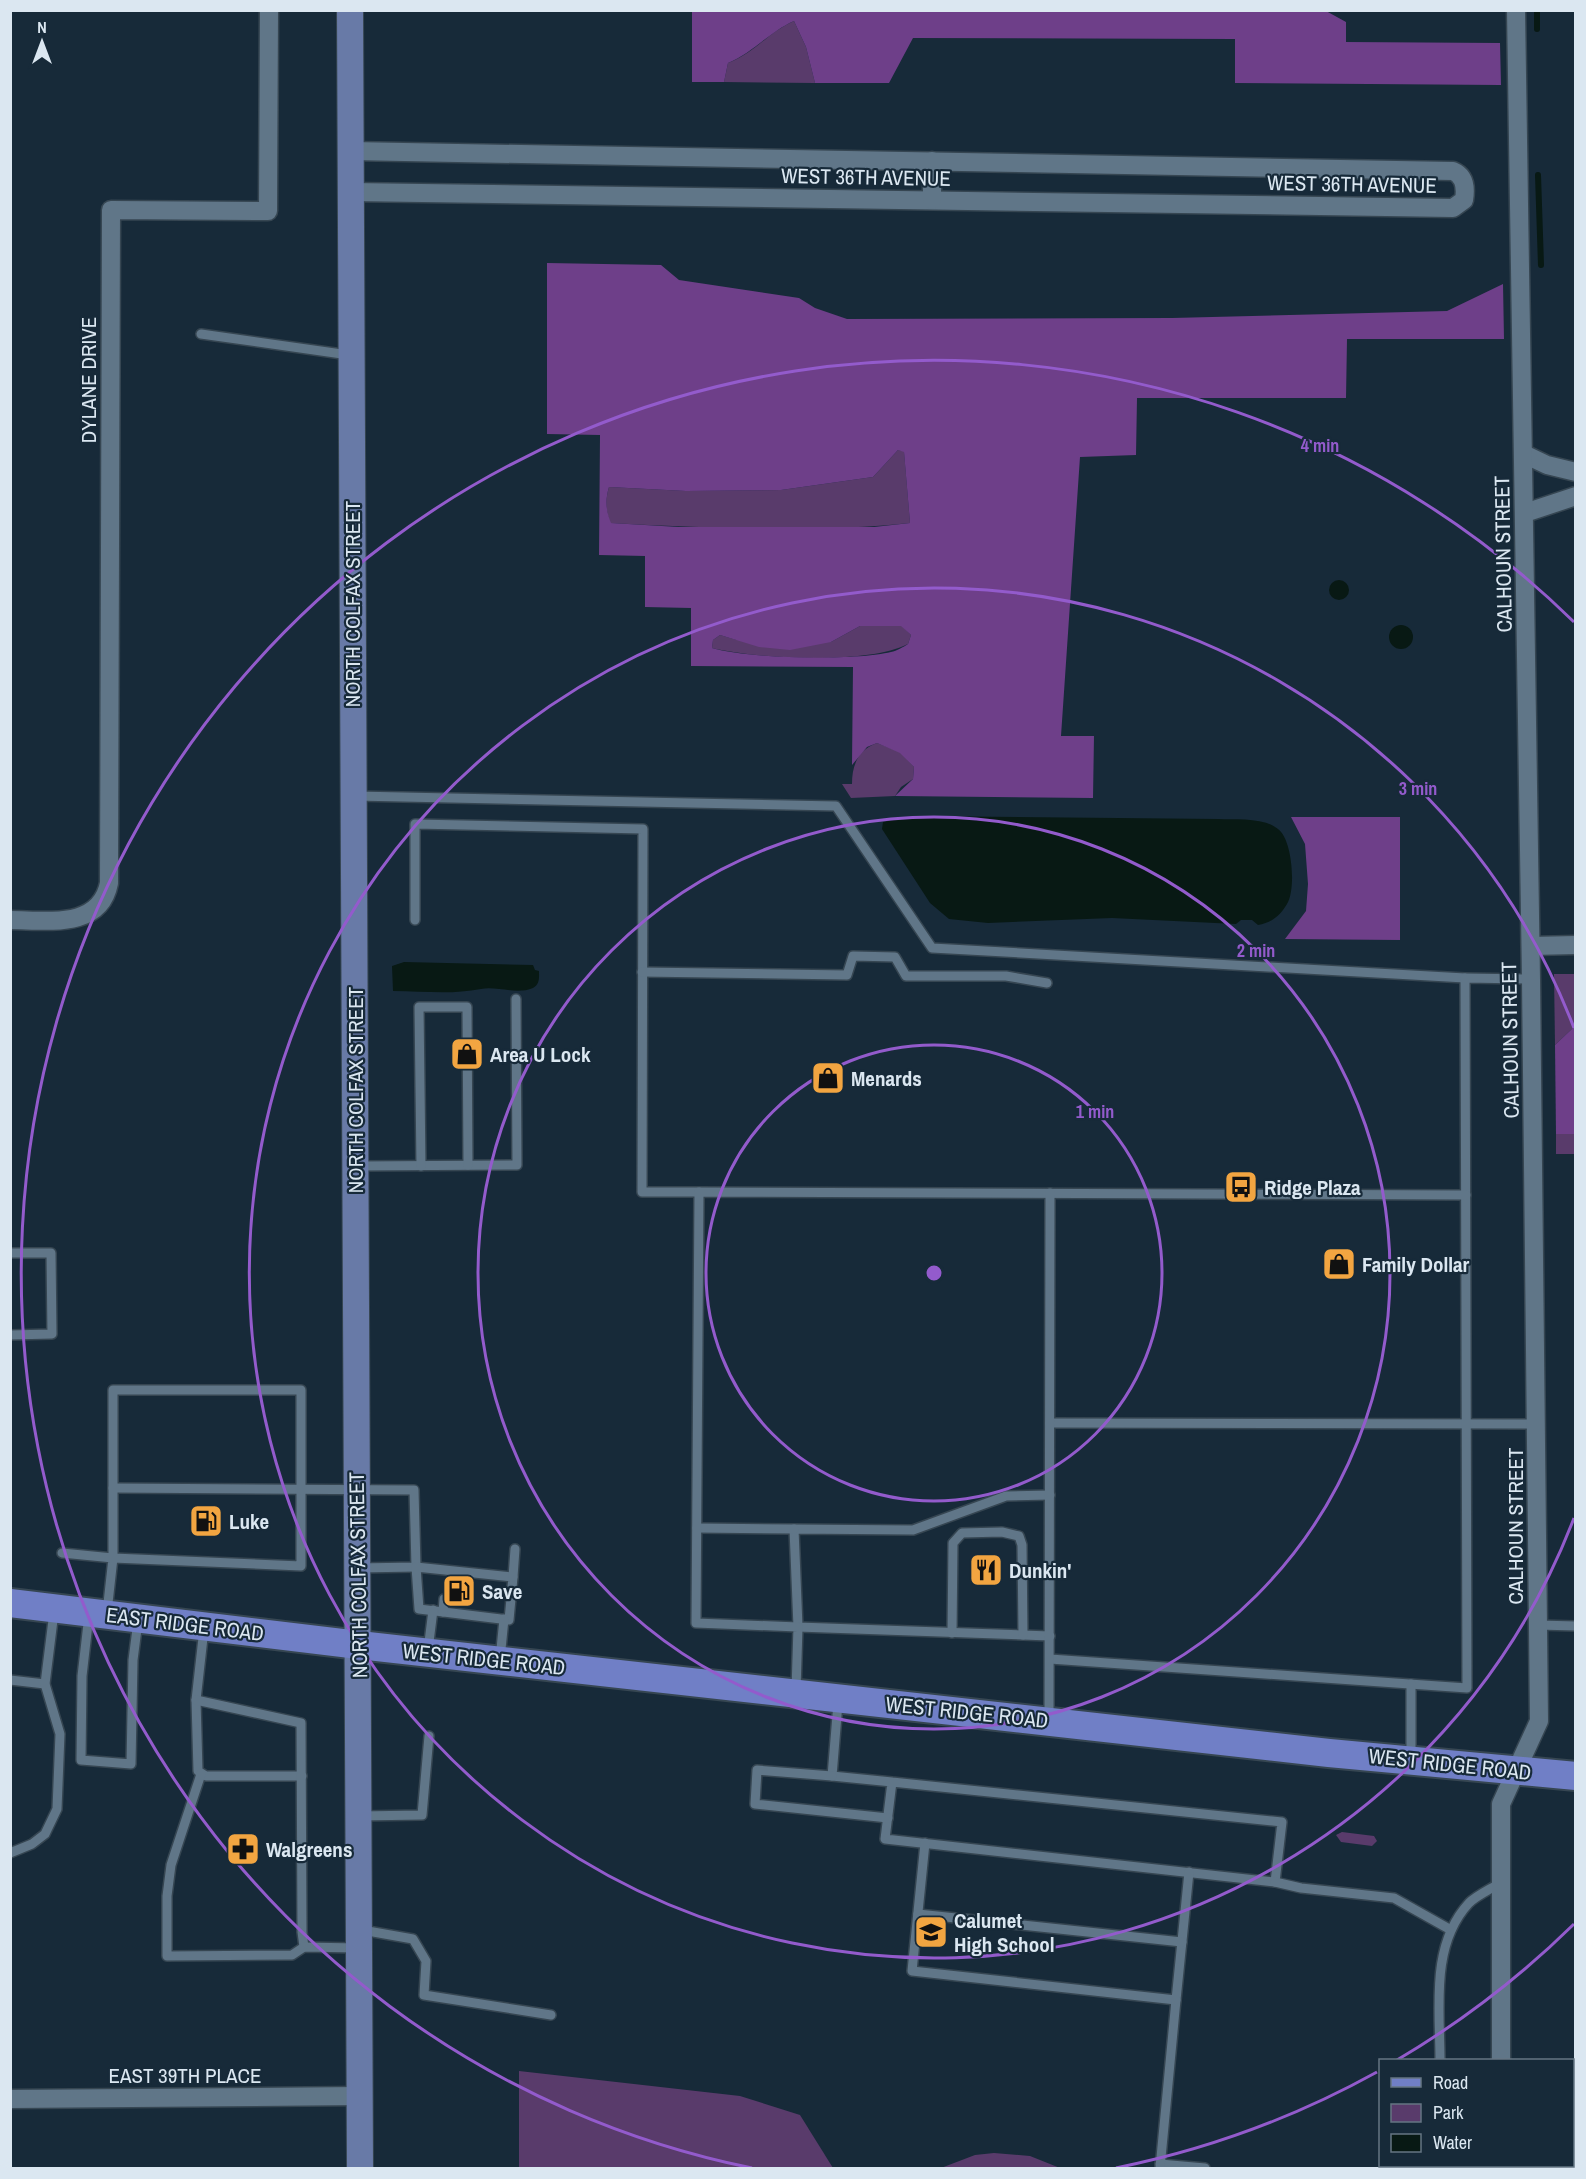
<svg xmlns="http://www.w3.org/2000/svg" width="1586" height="2179" viewBox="0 0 1586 2179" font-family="'Archivo Narrow',sans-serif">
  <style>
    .green { fill: #593b6b }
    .forest { fill: #6e3f89; fill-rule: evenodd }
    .water { fill: #081914 }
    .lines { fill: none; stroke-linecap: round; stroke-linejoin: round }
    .stream { stroke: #081914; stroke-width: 6 }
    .lane-casing { stroke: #364652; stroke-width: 12 }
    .street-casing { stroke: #364652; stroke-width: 21 }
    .secondary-casing { stroke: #364652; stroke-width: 28 }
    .primary-casing { stroke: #364652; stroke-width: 32 }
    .lane { stroke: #607688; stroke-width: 9 }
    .street { stroke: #607688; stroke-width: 18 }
    .secondary { stroke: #687aa7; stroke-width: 26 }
    .primary { stroke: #707fc6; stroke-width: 28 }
    .ring { fill: none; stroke: #935bcc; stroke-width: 3 }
    .labels { text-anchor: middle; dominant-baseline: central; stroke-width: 4.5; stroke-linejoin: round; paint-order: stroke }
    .street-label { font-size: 21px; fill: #dbe7f1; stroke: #172a39 }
    .poi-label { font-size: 21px; font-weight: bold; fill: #dbe7f1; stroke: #172a39; text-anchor: start }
    .centre { fill: #935bcc; stroke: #172a39; stroke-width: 3 }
    .ring-label { font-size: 18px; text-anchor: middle; font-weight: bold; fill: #935bcc; stroke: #172a39; stroke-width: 4.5; stroke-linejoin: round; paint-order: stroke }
  </style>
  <rect width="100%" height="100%" fill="#172a39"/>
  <g class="green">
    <path d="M794,21l12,26 9,36 -91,-1 4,-19c27,-10 39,-30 66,-42z"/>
    <path d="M898,450l6,1 6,72c-95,10 -204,5 -300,0 -4,-13 -5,-23 -1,-36l77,4 95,-1 92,-13z"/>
    <path d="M901,625l10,10 -3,9c-41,21 -150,15 -196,4l1,-8 7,-5 17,5 94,2 29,-16z"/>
    <path d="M877,743l23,9 14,15 -1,12 -12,8 -6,9 -44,2 -9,-14h10c0,-19 6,-34 25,-41z"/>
    <polygon points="1554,974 1576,974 1575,1026 1555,1045"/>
    <rect x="1556" y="1134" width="19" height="20"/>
    <polygon points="1342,1832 1374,1836 1377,1841 1372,1846 1341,1842 1336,1835"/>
    <polygon points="519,2071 740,2096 800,2115 833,2168 519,2168"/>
    <polygon points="994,2153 1030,2156 1060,2168 941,2168 975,2155"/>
  </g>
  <g class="forest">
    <path d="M692,11h634l20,11v20l154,1 1,42 -266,-2v-44l-322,-1 -24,45h-74l-9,-36 -12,-26c-25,11 -41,32 -66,42l-4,19h-32z"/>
    <path d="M547,263l114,2 18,15 120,18 16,10 32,11 325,-1 275,-7 56,-27 1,55h-157l-1,59h-209l-1,57 -56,2 -19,279h33l-1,62 -198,-2 18,-17 1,-12 -14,-14 -23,-10 -10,4 -15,18 1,-98 -162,-1v-58l-46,-1v-51l-46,-1 1,-120 -53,-1zM898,450l6,2 6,71 -36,4h-195l-68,-4c-5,-12 -6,-23 -2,-36l77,4 95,-1 92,-13zM901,626l10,9 -3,9c-5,3 -11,7 -17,8 -38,9 -142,7 -179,-4l1,-8 7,-5 39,12 31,3 41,-8 29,-16z"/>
    <polygon points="1291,817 1400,817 1400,940 1285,939 1306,911 1308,884 1305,844"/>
    <polygon points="1575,1026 1575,1134 1556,1134 1555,1045"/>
  </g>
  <g class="water">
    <circle cx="1339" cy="590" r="10"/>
    <circle cx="1401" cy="637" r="12"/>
    <path d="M916,816l302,3c18,1 46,-2 60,10 15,11 18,61 9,75 -7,12 -16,19 -29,21l-6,-5h-11l-5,4 -124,-6 -124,5 -39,-4 -19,-16 -48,-74 1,-7z"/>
    <path d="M404,962l129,3 2,5 4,1c0,7 1,13 -6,17 -16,7 -36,-2 -52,1 -31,6 -58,2 -88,2l-1,-25z"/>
  </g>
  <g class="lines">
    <g class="stream">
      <polyline points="1537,10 1537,29"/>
      <polyline points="1538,175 1541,265"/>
    </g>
    <g class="lane-casing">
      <g id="lane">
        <polyline points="201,334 349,355"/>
        <polyline points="355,796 836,806 932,948 1465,978"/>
        <polyline points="415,920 415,824 643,829 642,1192 699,1192"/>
        <polyline points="642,972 847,975 853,956 895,957 906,976 1006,976 1047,983"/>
        <polyline points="358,1166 517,1165 516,999"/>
        <polyline points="421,1166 419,1007 467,1007 468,1165"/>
        <polyline points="10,1253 51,1253 52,1334 10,1335"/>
        <polyline points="1050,1423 1537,1424"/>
        <polyline points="113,1488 414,1490 416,1567 358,1568"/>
        <polyline points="1050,1495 1006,1496 913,1530 794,1529 798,1627 1050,1636"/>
        <polyline points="697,1528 794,1529"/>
        <polyline points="62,1553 113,1558 301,1566 301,1390 113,1390 113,1558 107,1612"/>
        <polygon points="416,1567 513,1577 509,1620 419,1609"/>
        <polyline points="513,1577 515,1549"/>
        <polyline points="443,1612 444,1599"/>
        <polyline points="89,1615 82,1676 81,1760 131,1764 133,1660 138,1621"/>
        <polyline points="1538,1625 1576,1626"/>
        <polyline points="204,1629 196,1700 198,1771 206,1776 302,1776"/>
        <polyline points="952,1633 953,1543 962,1533 1002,1532 1019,1536 1022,1545 1023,1635"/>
        <polyline points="428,1650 433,1610"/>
        <polyline points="500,1659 504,1619"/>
        <polyline points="1050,1659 1467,1688 1465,978 1531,979"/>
        <polyline points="10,1680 45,1684"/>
        <polyline points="796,1690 798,1627 696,1623 699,1192 1466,1195"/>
        <polyline points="196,1700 301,1723 302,1932 304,1947"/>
        <polyline points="838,1703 832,1776 892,1782 1282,1822 1275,1882 885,1839 892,1782"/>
        <polyline points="1049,1719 1050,1193"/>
        <polyline points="1411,1757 1411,1684"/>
        <polyline points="201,1774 171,1865 167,1896 167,1956 292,1955 304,1947 357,1948"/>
        <polyline points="832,1776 757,1770 755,1804 888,1818"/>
        <polyline points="359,1816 422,1815 429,1736"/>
        <polyline points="925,1843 912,1971 1176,2000 1189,1872"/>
        <polyline points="10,1853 32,1844 45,1834 57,1809 60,1734 45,1684 54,1612"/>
        <polyline points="1275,1882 1301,1888 1394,1898 1451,1930"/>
        <polyline points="918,1914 1182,1942"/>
        <polyline points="362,1930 413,1939 426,1961 424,1995 551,2015"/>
        <path d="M1440,2060c0,-51 -10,-115 29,-157 8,-8 22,-14 31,-20"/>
        <polyline points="1572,2079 1576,2079"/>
        <polyline points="1160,2164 1205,2168"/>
        <polyline points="1160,2168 1176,2000"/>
        <polyline points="1440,2168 1440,2166"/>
      </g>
    </g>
    <g class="street-casing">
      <g id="street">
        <path d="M351,151l1102,20c12,5 13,17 11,29l-11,8 -1102,-16"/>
        <polyline points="932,161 932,200"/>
        <polyline points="1524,454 1547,465 1576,472"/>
        <polyline points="1525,513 1576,496"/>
        <path d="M10,920c36,0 90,10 99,-37l2,-673 157,1 1,-201"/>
        <polyline points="1531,946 1576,945"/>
        <polyline points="1501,2060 1501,1804 1539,1721 1531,979 1516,10"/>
        <polyline points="10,2099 359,2096"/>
        <polyline points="1502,2166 1502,2168"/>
      </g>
    </g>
    <g class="secondary-casing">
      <polyline id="secondary" points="350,10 360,2168"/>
    </g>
    <g class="primary-casing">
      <polyline id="primary" points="10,1603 359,1645 1329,1753 1576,1776"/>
    </g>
    <use href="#lane" class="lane"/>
    <use href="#street" class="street"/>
    <use href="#secondary" class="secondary"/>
    <use href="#primary" class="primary"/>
  </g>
  <g class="ring">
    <circle cx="934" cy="1273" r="228"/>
    <circle cx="934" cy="1273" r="456"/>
    <path d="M1574 1518A685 685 0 1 1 1574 1028"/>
    <path d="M1574 1924A913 913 0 0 1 1397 2060M1377 2072A913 913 0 0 1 1116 2168M752 2168A913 913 0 1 1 1574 622"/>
  </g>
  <defs>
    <g id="shop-square" transform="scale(1.725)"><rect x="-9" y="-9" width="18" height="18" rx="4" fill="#f2a541" stroke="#172a39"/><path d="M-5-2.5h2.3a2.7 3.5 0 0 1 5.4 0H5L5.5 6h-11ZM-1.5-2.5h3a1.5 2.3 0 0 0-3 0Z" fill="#111"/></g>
    <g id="bus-square" transform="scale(1.725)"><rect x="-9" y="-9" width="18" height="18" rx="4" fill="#f2a541" stroke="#172a39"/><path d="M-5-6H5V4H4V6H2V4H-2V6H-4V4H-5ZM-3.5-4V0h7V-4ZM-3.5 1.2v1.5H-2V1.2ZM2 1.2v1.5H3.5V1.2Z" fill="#111"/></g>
    <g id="fuel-square" transform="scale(1.725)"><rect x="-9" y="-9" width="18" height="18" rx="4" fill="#f2a541" stroke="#172a39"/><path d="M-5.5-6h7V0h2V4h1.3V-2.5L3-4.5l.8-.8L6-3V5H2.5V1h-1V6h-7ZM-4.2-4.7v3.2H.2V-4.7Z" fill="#111"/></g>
    <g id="restaurant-square" transform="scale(1.725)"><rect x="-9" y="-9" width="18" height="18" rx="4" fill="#f2a541" stroke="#172a39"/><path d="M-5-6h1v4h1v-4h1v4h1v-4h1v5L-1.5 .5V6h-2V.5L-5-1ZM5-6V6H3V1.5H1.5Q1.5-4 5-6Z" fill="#111"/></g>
    <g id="pharmacy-square" transform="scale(1.725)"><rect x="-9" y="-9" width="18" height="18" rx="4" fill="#f2a541" stroke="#172a39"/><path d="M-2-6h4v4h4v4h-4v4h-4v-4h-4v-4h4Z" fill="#111"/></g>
    <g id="school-square" transform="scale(1.725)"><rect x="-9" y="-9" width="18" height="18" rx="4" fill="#f2a541" stroke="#172a39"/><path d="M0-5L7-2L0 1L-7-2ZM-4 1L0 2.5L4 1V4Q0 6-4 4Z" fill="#111"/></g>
  </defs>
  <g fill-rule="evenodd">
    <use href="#shop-square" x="467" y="1054"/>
    <use href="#shop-square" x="828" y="1078"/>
    <use href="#bus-square" x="1241" y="1187"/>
    <use href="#shop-square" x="1339" y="1264"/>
    <use href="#fuel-square" x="206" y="1521"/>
    <use href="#restaurant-square" x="986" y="1570"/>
    <use href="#fuel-square" x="459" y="1591"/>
    <use href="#pharmacy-square" x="243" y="1849"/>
    <use href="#school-square" x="931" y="1932"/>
  </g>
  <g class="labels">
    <g class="street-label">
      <text transform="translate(866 177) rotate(1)">WEST 36TH AVENUE</text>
      <text transform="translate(1352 184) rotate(1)">WEST 36TH AVENUE</text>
      <text transform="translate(88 380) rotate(-90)">DYLANE DRIVE</text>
      <text transform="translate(1503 554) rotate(-91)">CALHOUN STREET</text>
      <text transform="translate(352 604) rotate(-90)">NORTH COLFAX STREET</text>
      <text transform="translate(1510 1040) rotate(-91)">CALHOUN STREET</text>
      <text transform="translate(355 1090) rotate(-90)">NORTH COLFAX STREET</text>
      <text transform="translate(1515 1526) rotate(-90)">CALHOUN STREET</text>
      <text transform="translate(358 1575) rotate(-91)">NORTH COLFAX STREET</text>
      <text transform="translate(185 1624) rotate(7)">EAST RIDGE ROAD</text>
      <text transform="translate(484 1659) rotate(6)">WEST RIDGE ROAD</text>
      <text transform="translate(967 1712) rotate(6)">WEST RIDGE ROAD</text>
      <text transform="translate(1450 1764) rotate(6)">WEST RIDGE ROAD</text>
      <text x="185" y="2075">EAST 39TH PLACE</text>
    </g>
    <g class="poi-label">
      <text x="490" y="1054">Area U Lock</text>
      <text x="851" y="1078">Menards</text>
      <text x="1264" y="1187">Ridge Plaza</text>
      <text x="1362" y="1264">Family Dollar</text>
      <text x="229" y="1521">Luke</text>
      <text x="1009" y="1570">Dunkin'</text>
      <text x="482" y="1591">Save</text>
      <text x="266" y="1849">Walgreens</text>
      <text x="954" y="1920">Calumet<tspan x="954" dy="24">High School</tspan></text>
    </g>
  </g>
  <circle cx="934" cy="1273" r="9" class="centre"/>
  <g class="ring-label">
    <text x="1320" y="452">4 min</text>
    <text x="1418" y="795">3 min</text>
    <text x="1256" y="957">2 min</text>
    <text x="1095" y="1118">1 min</text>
  </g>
  <rect width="1586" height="2179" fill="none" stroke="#dbe7f1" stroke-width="24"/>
  <rect x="1379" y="2059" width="195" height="108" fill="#172a39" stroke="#657683" stroke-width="1.5"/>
  <rect x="1391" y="2078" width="30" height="9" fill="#707fc6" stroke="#657683" stroke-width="1.5"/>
  <text x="1433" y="2089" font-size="18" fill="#dbe7f1">Road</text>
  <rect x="1391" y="2104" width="30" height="18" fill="#593b6b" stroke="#657683" stroke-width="1.5"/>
  <text x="1433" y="2119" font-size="18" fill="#dbe7f1">Park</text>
  <rect x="1391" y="2134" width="30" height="18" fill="#081914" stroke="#657683" stroke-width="1.5"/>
  <text x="1433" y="2149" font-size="18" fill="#dbe7f1">Water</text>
  <g transform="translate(42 42)" stroke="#172a39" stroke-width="4.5" paint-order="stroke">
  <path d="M0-4.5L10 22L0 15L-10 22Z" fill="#dbe7f1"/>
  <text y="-9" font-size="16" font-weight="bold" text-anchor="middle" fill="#dbe7f1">N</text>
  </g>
</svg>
